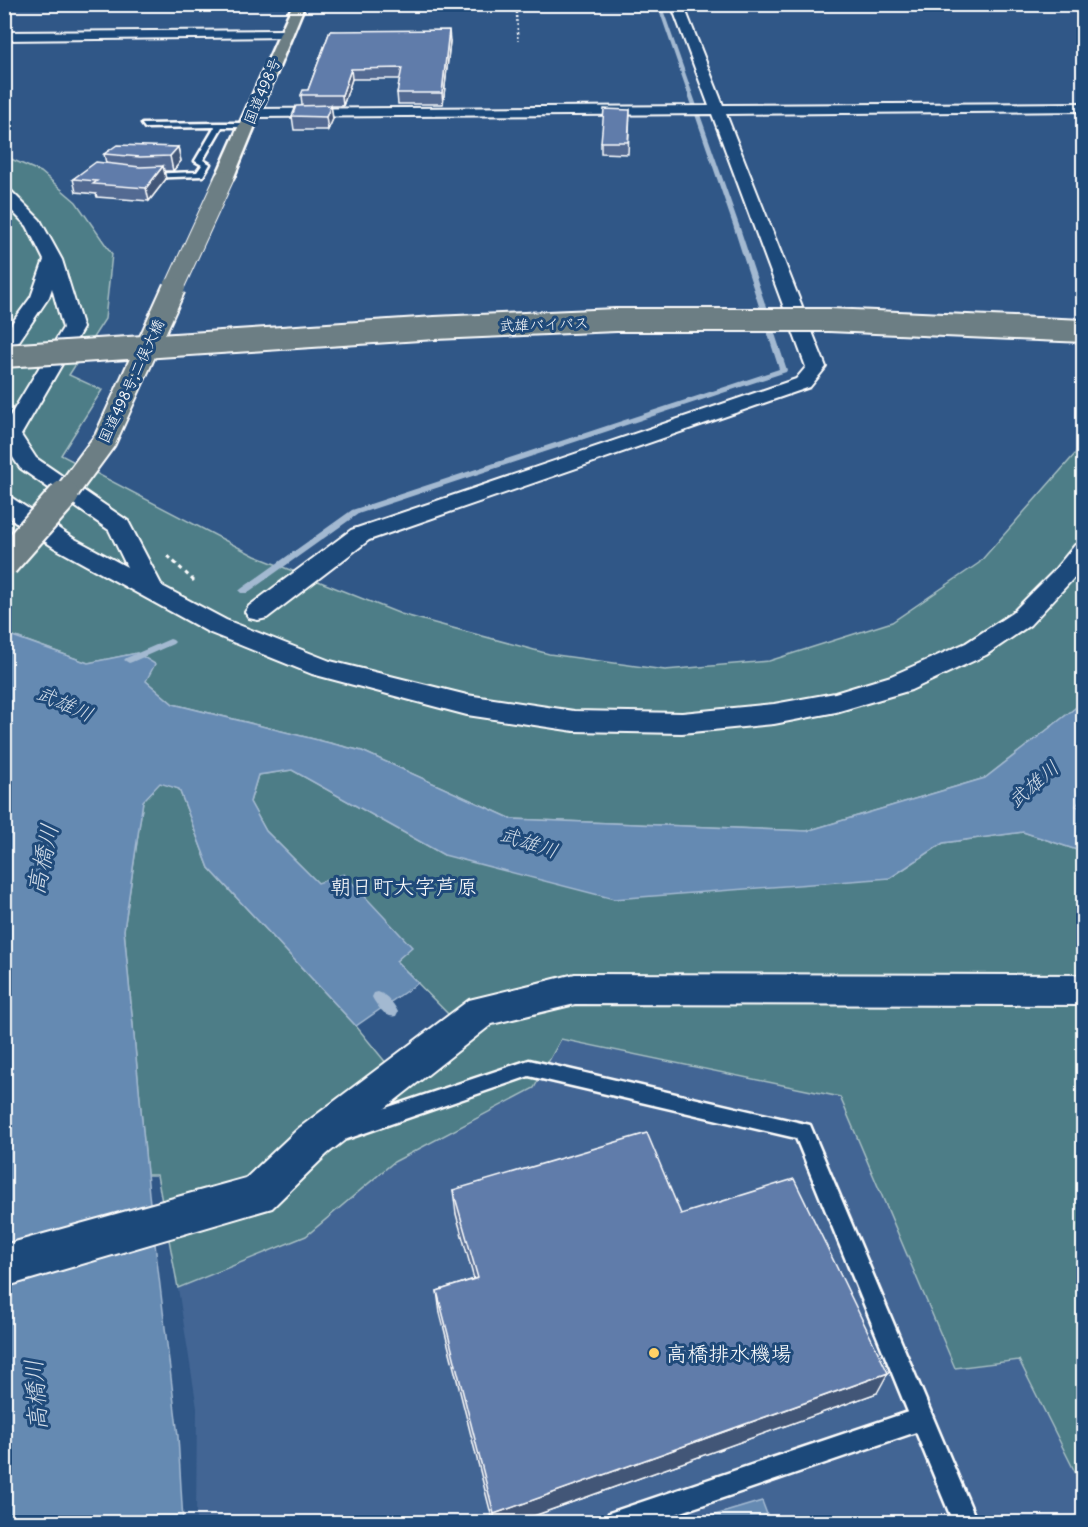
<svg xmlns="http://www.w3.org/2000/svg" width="1088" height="1527" viewBox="0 0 1088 1527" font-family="Delius,'Klee One',sans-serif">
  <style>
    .built { fill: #426594 }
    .green { fill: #4e7d87; stroke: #a6bec3; stroke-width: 1.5 }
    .water { fill: #658ab2; stroke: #a3b9d1; stroke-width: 1.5 }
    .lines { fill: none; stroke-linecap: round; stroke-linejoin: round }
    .stream { fill: #a3b9d1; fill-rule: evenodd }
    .service-casing { stroke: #fff; stroke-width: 5 }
    .minor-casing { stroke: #fff; stroke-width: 4 }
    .trunk-casing { stroke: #fff; stroke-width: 5 }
    .path-far1 { stroke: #fff; stroke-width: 1.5; stroke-dasharray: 2 2; stroke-linecap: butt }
    .path { stroke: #fff; stroke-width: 3; stroke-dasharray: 4 4; stroke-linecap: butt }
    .service { fill: #1f4a7a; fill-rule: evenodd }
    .minor { fill: #1f4a7a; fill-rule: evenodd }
    .trunk { fill: #6c7e84; fill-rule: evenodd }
    .trunk-bridge-far2-casing { stroke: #fff; stroke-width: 20; stroke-linecap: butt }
    .trunk-bridge-far1-casing { stroke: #fff; stroke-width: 26; stroke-linecap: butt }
    .trunk-bridge-casing { stroke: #fff; stroke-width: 33; stroke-linecap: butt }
    .trunk-bridge-far2 { stroke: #6c7e84; stroke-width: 18 }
    .trunk-bridge-far1 { stroke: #6c7e84; stroke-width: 22 }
    .trunk-bridge { stroke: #6c7e84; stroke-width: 29 }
    .wall { fill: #536a92; stroke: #fff; stroke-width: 1.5 }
    .shaded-wall { fill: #435677; stroke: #fff; stroke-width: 1.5 }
    .building { fill: #607baa; stroke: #fff; stroke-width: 1.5 }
    .poi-dot { fill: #ffd166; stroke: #1f4a7a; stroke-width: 2 }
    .labels { text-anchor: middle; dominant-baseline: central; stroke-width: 6; stroke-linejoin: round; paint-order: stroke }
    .far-street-label { font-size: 15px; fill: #fff; stroke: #1f4a7a }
    .water-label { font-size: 20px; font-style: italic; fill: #d1dce8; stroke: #1f4a7a }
    .quarter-label { font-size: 21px; fill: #fff; stroke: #1f4a7a }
    .near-poi-label { font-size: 21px; fill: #fff; stroke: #1f4a7a; text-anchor: start }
    .near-water-label { font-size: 24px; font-style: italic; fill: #d1dce8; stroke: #1f4a7a }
  </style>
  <rect width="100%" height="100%" fill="#305787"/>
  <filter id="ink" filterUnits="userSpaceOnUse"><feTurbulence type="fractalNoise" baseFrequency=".0167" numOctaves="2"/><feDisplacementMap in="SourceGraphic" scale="12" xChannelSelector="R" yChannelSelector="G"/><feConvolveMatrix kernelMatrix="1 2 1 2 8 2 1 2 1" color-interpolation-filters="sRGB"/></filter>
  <g filter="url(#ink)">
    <polygon class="built" points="561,1039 841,1097 954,1368 1019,1360 1083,1488 1083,1522 770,1522 762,1501 692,1522 196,1522 197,1408 178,1288 306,1236 394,1162 534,1088"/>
    <g class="green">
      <polygon points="4,156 41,172 76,202 112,254 105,319 69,375 102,390 61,455 255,556 401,614 549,654 665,670 769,661 892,622 979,563 1083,445 1083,702 985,778 807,831 512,819 362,751 173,704 146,681 137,653 88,663 5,633"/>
      <polygon points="292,770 444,855 890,878 943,843 1023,832 1083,852 1083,1488 1019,1360 955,1368 840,1097 561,1039 534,1088 394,1162 306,1236 178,1288 157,1175 147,1175 124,930 143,801 160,782 179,789 209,868 356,1026 387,1064 450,1016 396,961 411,947 318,883 266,831 250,802 258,775"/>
    </g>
    <g class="water">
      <polygon points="4,633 88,663 137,653 155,664 146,681 173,704 362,751 512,819 807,831 985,778 1083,702 1083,797 1076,806 1083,809 1083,852 1023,832 943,843 890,878 614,899 444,855 292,770 258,775 250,802 266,831 318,883 344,874 412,947 396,961 418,983 356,1026 209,868 179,789 160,783 143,801 124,930 149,1194 178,1436 183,1522 5,1522"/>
      <polygon points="762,1501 770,1522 692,1522"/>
    </g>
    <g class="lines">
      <g class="stream">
        <polygon points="657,4 661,4 739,225 787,370 786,372 358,514 247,593 241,593 239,591 241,589 352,510 779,369 733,225"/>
        <polygon points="170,639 173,640 175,642 173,644 132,662 129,663 124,660 126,658"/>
        <path d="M378,992c8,2 17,13 20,20l-2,4c-10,3 -20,-11 -24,-19l2,-4z"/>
      </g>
      <g class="service-casing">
        <g id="service">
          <polygon points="219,123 248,123 252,125 248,127 222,127 203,160 210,164 203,176 143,178 143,174 146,174 197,172 202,165 195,161 215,127 145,128 142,124"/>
          <polygon points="529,1060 810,1125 977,1522 953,1522 916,1432 652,1522 606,1522 609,1513 618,1510 908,1412 796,1138 529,1076 347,1139 340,1136 337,1130 340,1124 347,1121"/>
        </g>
      </g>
      <g class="minor-casing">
        <g id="minor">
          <polygon points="671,4 683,4 723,105 1084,103 1084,111 726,114 826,367 810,387 369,540 267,618 258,620 249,618 245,612 249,606 351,530 796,379 806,367 712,114 253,117 246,113 253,109 709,106"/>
          <polygon points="285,30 291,34 289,37 4,40 4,32"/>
          <polygon points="4,188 10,190 40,220 62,260 83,328 21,435 36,458 128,521 162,586 226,620 330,661 467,695 574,711 682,713 774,704 835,693 891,676 966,643 1012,613 1052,573 1075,545 1084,543 1084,567 1030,625 986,655 911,690 836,712 774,724 682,733 574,731 467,715 312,674 208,632 55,548 4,514 4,496 12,498 73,538 127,567 109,530 20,468 4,444 4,426 63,328 52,288 49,297 11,353 4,355 4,334 31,297 44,260 27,226 4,203"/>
          <polygon points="575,974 1084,975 1084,1005 575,1004 492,1024 327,1154 272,1208 4,1287 4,1245 246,1178 299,1128 469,1000"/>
        </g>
      </g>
      <g class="trunk-casing">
        <polygon id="trunk" points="293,4 305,4 233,179 230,183 218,183 215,179"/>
      </g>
      <polyline class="path-far1" points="516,4 518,41"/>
      <polyline class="path" points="168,556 195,582"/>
      <use href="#service" class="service"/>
      <use href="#minor" class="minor"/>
      <use href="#trunk" class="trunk"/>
      <g class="trunk-bridge-far2-casing">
        <polyline id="trunk-bridge-far2" points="173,290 224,179"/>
      </g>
      <g class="trunk-bridge-far1-casing">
        <g id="trunk-bridge-far1">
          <polyline points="4,356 435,328 616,320 829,320 1084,331"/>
          <polyline points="63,497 105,440 174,288"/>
        </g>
      </g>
      <g class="trunk-bridge-casing">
        <polyline id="trunk-bridge" points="4,563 64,495"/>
      </g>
      <use href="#trunk-bridge-far2" class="trunk-bridge-far2"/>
      <use href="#trunk-bridge-far1" class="trunk-bridge-far1"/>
      <use href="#trunk-bridge" class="trunk-bridge"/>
    </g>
    <g class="wall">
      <polygon points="330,31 450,41 443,104 398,104 397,93 400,79 352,79 343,106 331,106 333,119 328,130 294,130 292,116 302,105 301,95 308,90"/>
      <polygon points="630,110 628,154 601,153 601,142"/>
      <polygon points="178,147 181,161 173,171 164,171 166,179 149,201 97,197 96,194 76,192 73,179 106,163 104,154"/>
      <polygon points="453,1190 681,1214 877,1393 517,1522 493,1522 440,1313 437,1291 474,1279 456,1214"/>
    </g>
    <g class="shaded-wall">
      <polygon points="449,30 450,41 443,104 442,93"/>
      <polygon points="351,69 352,79 343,106 342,95"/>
      <polygon points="331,105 333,119 328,130 326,117"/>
      <polygon points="178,147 181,161 173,171 170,156"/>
      <polygon points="163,166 166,179 149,201 146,188"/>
      <polygon points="888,1373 877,1393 517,1522 494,1522 494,1514"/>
    </g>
    <g class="building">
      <polygon points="449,30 442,93 397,93 402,68 351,69 342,95 301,95 303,90 308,90 330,31"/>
      <polygon points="331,105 326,117 292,116 296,106"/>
      <polygon points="604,109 630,110 628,142 601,142"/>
      <polygon points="117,145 178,147 170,156 140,157 104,154"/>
      <polygon points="96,162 140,167 163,166 146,188 93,184 97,181 73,179"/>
      <polygon points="647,1133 681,1214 794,1179 888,1373 494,1514 437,1291 478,1278 453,1190"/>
    </g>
  </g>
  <circle class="poi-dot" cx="654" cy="1353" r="6"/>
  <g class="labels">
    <g class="far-street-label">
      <text transform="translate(262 91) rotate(-67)">国道498号</text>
      <text transform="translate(544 324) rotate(-2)">武雄バイパス</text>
      <text transform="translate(131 381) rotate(-65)">国道498号;二俣大橋</text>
    </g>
    <g class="water-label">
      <text transform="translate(65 703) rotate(24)">武雄川</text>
      <text transform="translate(1033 784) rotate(-41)">武雄川</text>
      <text transform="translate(529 842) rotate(18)">武雄川</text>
    </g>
    <g class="quarter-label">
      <text x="404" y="886">朝日町大字芦原</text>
    </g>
    <g class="near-poi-label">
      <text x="666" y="1353">高橋排水機場</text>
    </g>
    <g class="near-water-label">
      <text transform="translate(42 859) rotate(-78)">高橋川</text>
      <text transform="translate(35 1395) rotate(-94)">高橋川</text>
    </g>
  </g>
  <rect width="1088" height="1527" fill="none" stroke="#1f4a7a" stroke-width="24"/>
  <rect x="12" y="12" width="1064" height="1503" fill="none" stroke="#fff" stroke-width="2" filter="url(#ink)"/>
</svg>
